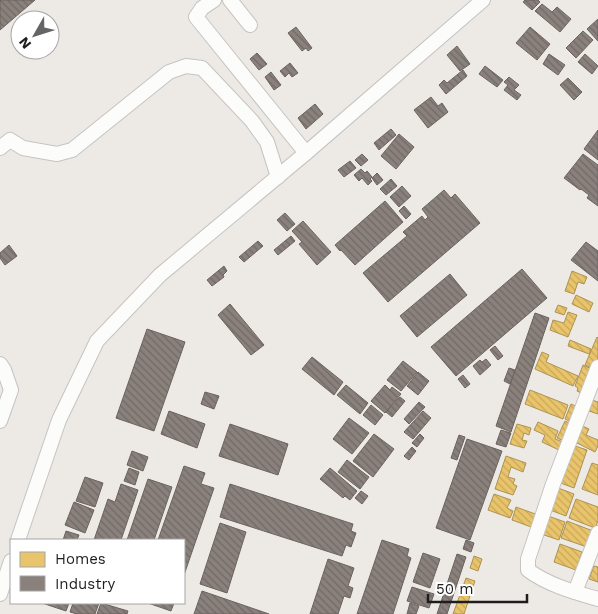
<svg xmlns="http://www.w3.org/2000/svg" width="598" height="614" viewBox="0 0 598 614" font-family="'Work Sans',sans-serif">
  <style>
    .homes { fill: url(#homes-back-hatch); stroke: #ac9253 }
    .industry { fill: url(#industry-back-hatch); stroke: #6a6360 }
    .lines { fill: none; stroke-linecap: round; stroke-linejoin: round }
    .minor-casing { stroke: #c5c4c2; stroke-width: 16 }
    .minor { stroke: #fcfcfb; stroke-width: 14 }
  </style>
  <defs>
    <pattern id="homes-back-hatch" width="6" height="6" patternUnits="userSpaceOnUse" patternTransform="scale(1.25)"><rect width="6" height="6" fill="#e9c46a"/><path d="M-1 5l2 2M0 0l6 6M5-1l2 2" fill="none" stroke="#c7a85b"/></pattern>
    <pattern id="industry-back-hatch" width="6" height="6" patternUnits="userSpaceOnUse" patternTransform="scale(1.25)"><rect width="6" height="6" fill="#8a817c"/><path d="M-1 5l2 2M0 0l6 6M5-1l2 2" fill="none" stroke="#706965"/></pattern>
  </defs>
  <rect width="100%" height="100%" fill="#edeae6"/>
  <g class="homes">
    <polygon points="572,271 587,277 584,284 578,282 574,294 565,291"/>
    <polygon points="576,295 593,303 589,312 572,304"/>
    <polygon points="558,305 567,308 564,315 555,312"/>
    <polygon points="568,312 577,315 568,337 550,330 553,320 564,323"/>
    <polygon points="597,337 598,338 598,361 595,369 585,365"/>
    <polygon points="570,340 591,349 589,354 568,346"/>
    <polygon points="542,352 549,355 546,362 578,376 573,386 535,369"/>
    <polygon points="583,365 594,370 583,394 577,391 578,388 575,386"/>
    <polygon points="530,390 568,405 563,419 525,404"/>
    <polygon points="589,399 598,402 598,414 586,410"/>
    <polygon points="571,404 580,408 573,423 565,419"/>
    <polygon points="565,421 573,425 566,442 557,438"/>
    <polygon points="538,422 558,431 555,439 563,442 559,450 542,442 545,435 534,430"/>
    <polygon points="517,424 531,428 529,435 524,433 522,440 527,441 524,448 510,444"/>
    <polygon points="580,425 589,429 586,435 598,440 598,446 595,452 573,441"/>
    <polygon points="572,445 587,450 574,488 558,482"/>
    <polygon points="506,456 526,463 523,472 511,467 508,477 515,479 513,484 517,486 513,495 495,489"/>
    <polygon points="592,463 598,465 598,495 582,489"/>
    <polygon points="558,488 574,494 566,516 550,510"/>
    <polygon points="494,494 511,500 507,508 513,511 510,518 488,510"/>
    <polygon points="576,499 598,507 598,521 595,528 569,518"/>
    <polygon points="516,507 538,515 534,528 512,520"/>
    <polygon points="548,516 565,522 559,540 541,534"/>
    <polygon points="567,521 593,531 587,547 561,538"/>
    <polygon points="560,544 582,552 576,570 554,562"/>
    <polygon points="474,556 482,559 478,571 470,568"/>
    <polygon points="594,566 598,567 598,582 589,579"/>
    <polygon points="466,578 475,581 464,614 453,614"/>
  </g>
  <g class="industry">
    <polygon points="0,0 35,0 0,30"/>
    <polygon points="525,0 538,0 540,2 532,10 523,2"/>
    <polygon points="542,4 552,12 557,7 571,19 560,32 535,11"/>
    <polygon points="598,19 598,41 587,29"/>
    <polygon points="296,27 312,48 308,51 306,48 302,51 288,33"/>
    <polygon points="530,27 550,44 537,60 516,43"/>
    <polygon points="583,31 593,40 576,58 566,48"/>
    <polygon points="457,46 470,64 460,71 447,55"/>
    <polygon points="257,53 267,64 259,70 250,59"/>
    <polygon points="549,54 565,65 558,75 543,64"/>
    <polygon points="585,54 598,66 592,74 578,62"/>
    <polygon points="290,63 298,73 292,77 289,73 285,77 280,71"/>
    <polygon points="485,66 503,80 497,87 479,74"/>
    <polygon points="463,70 467,76 446,94 439,85 444,80 447,83"/>
    <polygon points="271,72 281,85 274,90 265,77"/>
    <polygon points="509,77 519,85 514,90 521,95 517,100 504,90 508,85 504,82"/>
    <polygon points="568,78 582,92 574,100 560,85"/>
    <polygon points="431,97 438,106 442,103 448,112 428,128 414,110"/>
    <polygon points="315,104 323,114 306,129 298,118"/>
    <polygon points="391,129 396,135 379,150 374,143"/>
    <polygon points="598,130 598,160 584,149"/>
    <polygon points="399,134 414,147 396,169 381,156"/>
    <polygon points="362,154 368,160 361,166 355,160"/>
    <polygon points="583,154 598,165 598,206 587,198 589,195 581,189 580,190 564,178"/>
    <polygon points="350,161 356,168 344,177 338,170"/>
    <polygon points="361,169 365,173 367,171 372,177 370,179 372,181 368,185 362,178 359,181 354,175"/>
    <polygon points="377,173 383,180 377,185 372,178"/>
    <polygon points="391,179 397,186 386,195 380,189"/>
    <polygon points="402,186 411,196 399,207 390,197"/>
    <polygon points="444,190 451,198 455,194 480,223 388,302 363,273 407,236 403,232 422,216 425,220 428,217 422,209"/>
    <polygon points="385,201 403,222 355,265 341,250 340,251 335,245"/>
    <polygon points="404,206 411,214 406,219 399,211"/>
    <polygon points="285,213 295,224 287,231 277,220"/>
    <polygon points="303,221 331,252 317,265 299,244 302,242 292,231"/>
    <polygon points="291,236 295,241 278,255 274,250"/>
    <polygon points="258,241 263,246 244,262 239,257"/>
    <polygon points="586,242 598,251 598,281 571,260"/>
    <polygon points="9,245 17,256 5,265 0,258 0,253"/>
    <polygon points="224,266 227,271 223,275 224,277 212,286 207,280"/>
    <polygon points="522,269 547,298 456,376 431,347"/>
    <polygon points="450,274 467,295 417,337 400,316"/>
    <polygon points="230,304 264,345 251,355 218,315"/>
    <polygon points="535,313 549,318 511,432 496,426"/>
    <polygon points="147,329 185,342 154,431 116,418"/>
    <polygon points="495,346 503,356 498,360 490,350"/>
    <polygon points="312,357 343,382 334,395 302,369"/>
    <polygon points="486,359 491,365 480,375 473,366 480,360 482,362"/>
    <polygon points="403,361 417,372 401,391 387,380"/>
    <polygon points="509,368 515,370 510,384 504,381"/>
    <polygon points="418,372 429,381 418,395 407,386"/>
    <polygon points="463,375 470,384 465,388 458,379"/>
    <polygon points="346,385 368,403 360,414 337,395"/>
    <polygon points="385,385 390,390 392,387 401,394 385,413 371,401"/>
    <polygon points="205,392 219,396 214,409 201,404"/>
    <polygon points="400,397 405,401 392,417 386,412"/>
    <polygon points="419,402 425,407 409,424 404,419"/>
    <polygon points="371,405 383,415 375,425 363,415"/>
    <polygon points="169,411 205,424 197,448 161,434"/>
    <polygon points="423,411 431,418 413,439 404,432"/>
    <polygon points="349,418 369,433 352,454 333,439"/>
    <polygon points="230,424 288,444 278,475 219,456"/>
    <polygon points="501,430 511,433 506,447 496,444"/>
    <polygon points="374,434 394,449 373,477 353,461"/>
    <polygon points="420,434 424,438 417,447 412,443"/>
    <polygon points="459,435 465,437 457,460 451,458"/>
    <polygon points="467,439 502,451 470,540 436,528"/>
    <polygon points="412,447 416,451 409,460 404,456"/>
    <polygon points="132,451 148,457 143,471 127,465"/>
    <polygon points="347,460 369,477 360,489 338,472"/>
    <polygon points="184,466 205,473 201,484 214,488 184,575 184,540 158,540"/>
    <polygon points="129,468 139,472 135,485 124,481"/>
    <polygon points="330,468 357,491 350,500 345,496 343,498 320,479"/>
    <polygon points="85,477 103,483 95,507 76,501"/>
    <polygon points="148,479 172,487 154,540 127,540"/>
    <polygon points="121,484 138,490 121,540 94,540 108,499 115,502"/>
    <polygon points="230,484 353,524 351,531 356,533 351,547 346,545 342,556 220,517"/>
    <polygon points="361,491 368,496 362,504 355,498"/>
    <polygon points="74,502 94,510 85,533 65,525"/>
    <polygon points="220,523 246,532 227,593 200,584"/>
    <polygon points="66,531 79,535 77,540 63,540"/>
    <polygon points="382,540 409,549 407,556 411,558 393,614 357,614"/>
    <polygon points="466,540 474,543 471,552 463,549"/>
    <polygon points="423,553 440,559 430,588 413,582"/>
    <polygon points="457,554 466,557 447,614 437,614"/>
    <polygon points="328,559 354,568 348,586 353,588 350,598 344,596 338,614 310,614"/>
    <polygon points="412,587 434,594 429,608 407,601"/>
    <polygon points="202,591 269,614 194,614"/>
    <polygon points="42,603 69,603 66,611"/>
    <polygon points="73,603 99,603 95,614 77,614 70,612"/>
    <polygon points="101,603 128,611 127,614 97,614"/>
    <polygon points="148,603 174,603 171,611"/>
    <polygon points="410,603 419,606 416,614 407,614"/>
  </g>
  <g class="lines">
    <g class="minor-casing">
      <g id="minor">
        <polyline points="214,0 202,8 196,17 306,153"/>
        <polyline points="230,0 250,25"/>
        <polyline points="0,148 10,140 23,148 57,154 72,150 169,72 186,66 202,68 252,121 267,142 278,177"/>
        <polyline points="0,364 4,370 11,390 0,421"/>
        <path d="M598,367l-45,117 -25,75v11c20,15 46,22 70,29"/>
        <polyline points="18,540 59,420 97,341 160,275 306,153 483,0"/>
        <polyline points="575,592 598,533"/>
        <polyline points="0,594 11,561"/>
      </g>
    </g>
    <use href="#minor" class="minor"/>
  </g>
  <rect x="10" y="539" width="175" height="65" fill="#ffffff" stroke="#a5a5a5"/>
  <rect x="20" y="552" width="25" height="15" fill="#e9c46a" stroke="#a5a5a5"/>
  <text x="55" y="564" font-size="15" fill="#1e1e1e">Homes</text>
  <rect x="20" y="576" width="25" height="15" fill="#8a817c" stroke="#a5a5a5"/>
  <text x="55" y="589" font-size="15" fill="#1e1e1e">Industry</text>
  <g transform="translate(35 35) rotate(231)"><circle r="24" fill="#ffffff" stroke="#a5a5a5"/>
  <path d="M0-4L9 19L0 12L-9 19Z" fill="#666564"/>
  <text y="-8" font-size="14" font-weight="bold" text-anchor="middle" fill="#1e1e1e">N</text>
  </g>
  <path d="M428 594v8h99v-8" fill="none" stroke="#1e1e1e" stroke-width="2.5"/>
  <text x="436" y="594" font-size="15" fill="#1e1e1e" stroke="#ffffff" stroke-width="4" paint-order="stroke">50 m</text>
</svg>
